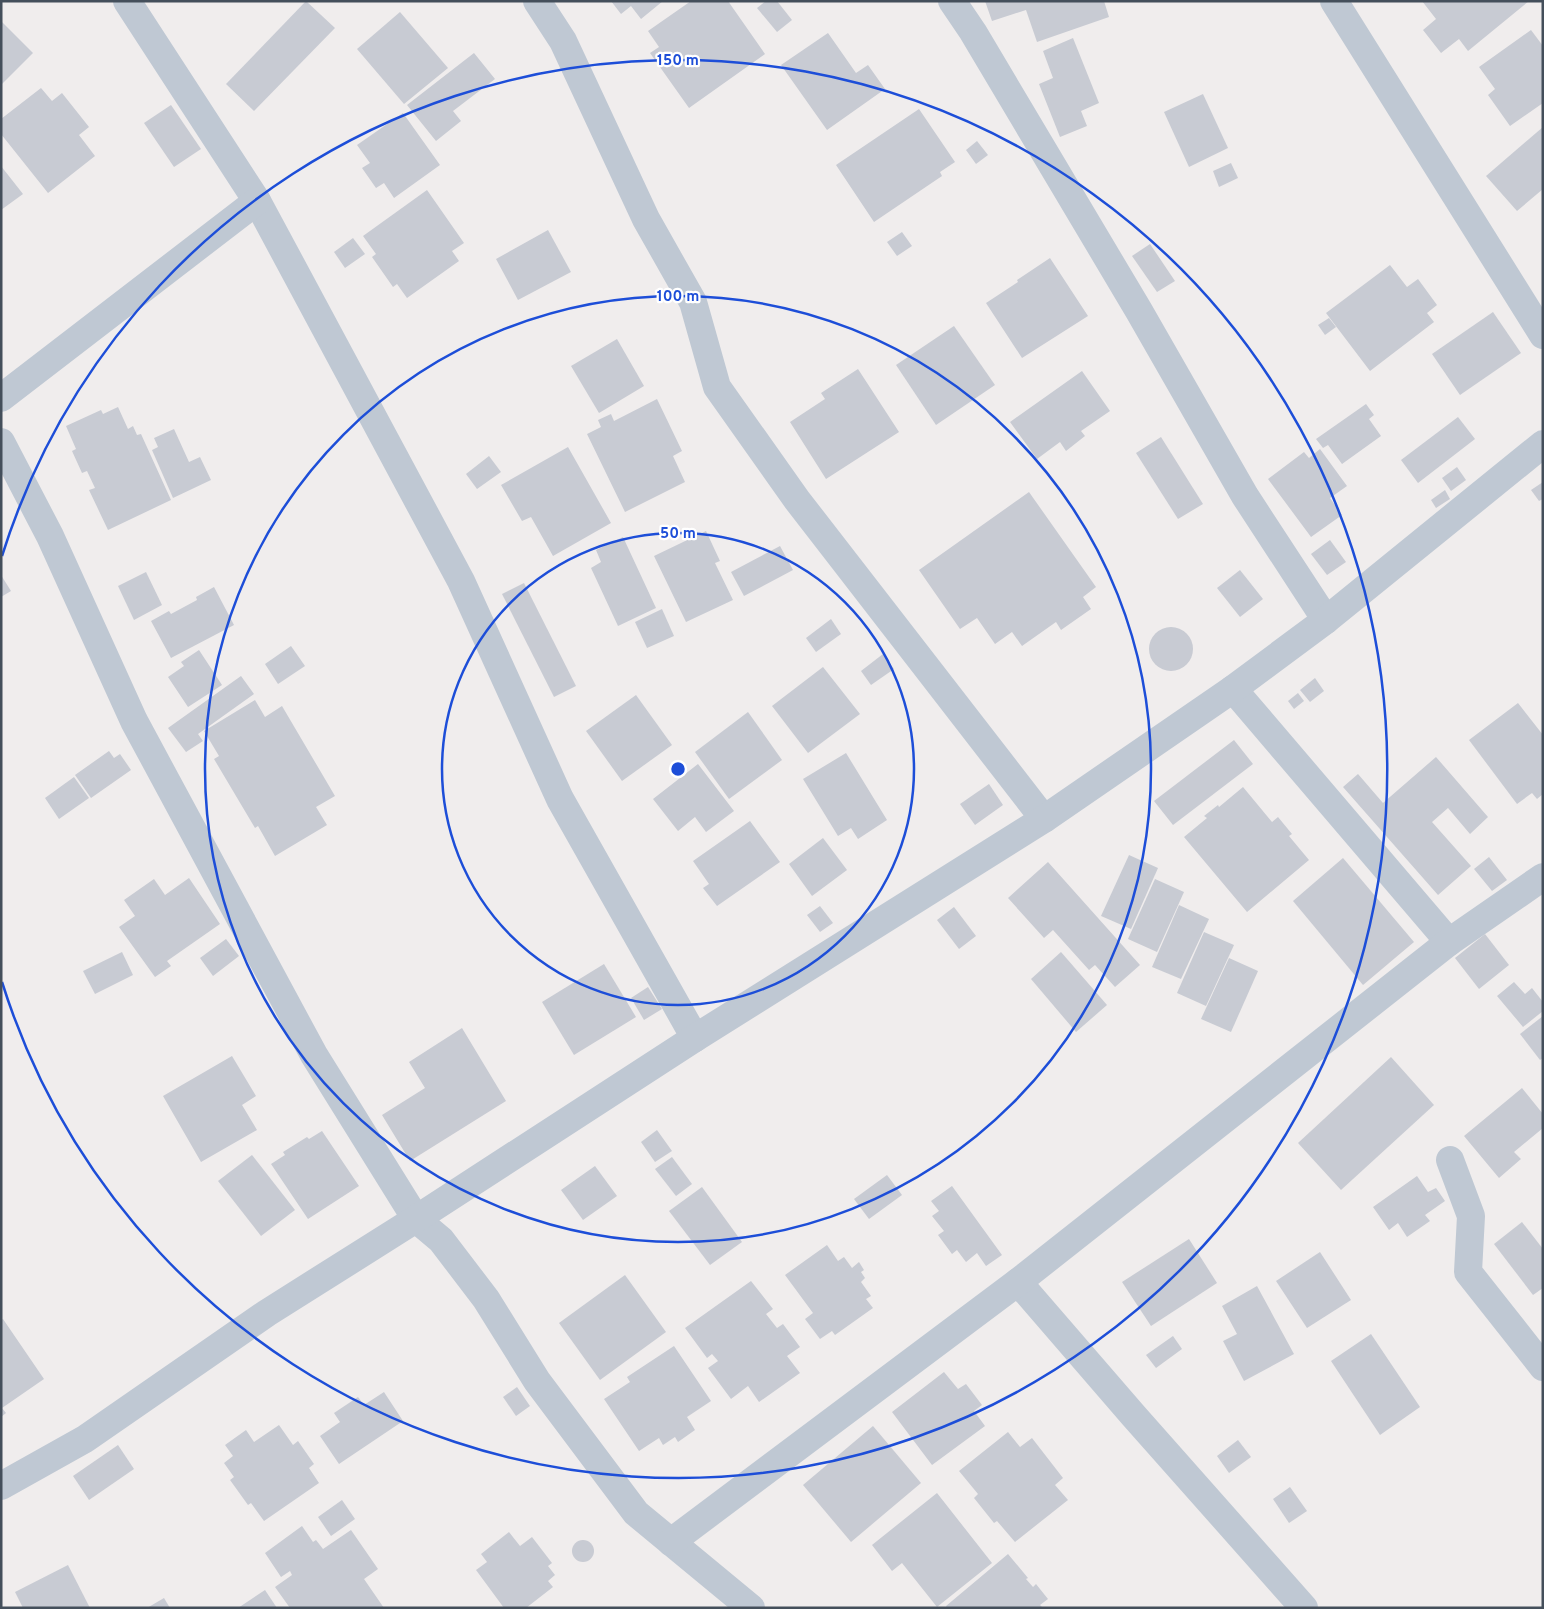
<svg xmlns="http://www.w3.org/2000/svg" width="1544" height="1609" viewBox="0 0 1544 1609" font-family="Overpass,sans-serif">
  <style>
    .building { fill: #c8cbd3 }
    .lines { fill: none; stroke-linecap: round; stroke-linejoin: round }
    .street { stroke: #bfc8d3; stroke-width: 28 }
    .ring { fill: none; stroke: #1d4ed8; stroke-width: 2.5 }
    .centre { fill: #1d4ed8; stroke: #fff; stroke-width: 2.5 }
    .ring-label { font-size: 15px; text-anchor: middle; font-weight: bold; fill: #1d4ed8; stroke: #fff; stroke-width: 4.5; stroke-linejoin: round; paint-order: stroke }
  </style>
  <rect width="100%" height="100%" fill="#f0eded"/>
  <g class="building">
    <polygon points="306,1 335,28 254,111 226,84"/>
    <polygon points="611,1 663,1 641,19 631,6 621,14"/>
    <polygon points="691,1 728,1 765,54 689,108 650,53 659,47 648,31"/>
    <polygon points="766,1 777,1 792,20 777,32 757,8"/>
    <polygon points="985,1 1104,1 1109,17 1037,42 1026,10 992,21"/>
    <polygon points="1422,1 1529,1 1468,51 1459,39 1441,53 1423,30 1436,19"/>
    <polygon points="400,12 448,68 404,104 357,49"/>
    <polygon points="1,21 33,53 1,85"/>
    <polygon points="1531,30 1543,46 1543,103 1510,126 1488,95 1495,89 1479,67"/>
    <polygon points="828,33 856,73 868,65 885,89 827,130 781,65"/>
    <polygon points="1073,38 1099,103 1081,111 1087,126 1060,137 1039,84 1053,78 1043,51"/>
    <polygon points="474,53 495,79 453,111 461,121 436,141 407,105"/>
    <polygon points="41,88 52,101 62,93 89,127 79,135 95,156 48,193 1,134 1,119"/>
    <polygon points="1203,94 1228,148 1189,167 1164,112"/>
    <polygon points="171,105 201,149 174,167 144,123"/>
    <polygon points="919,109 955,162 940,172 942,176 874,222 836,165"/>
    <polygon points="403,113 440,165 394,198 384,183 376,188 362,168 370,163 357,145"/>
    <polygon points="1543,127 1543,189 1517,211 1486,176"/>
    <polygon points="977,141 988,155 976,164 966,150"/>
    <polygon points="1231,163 1238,178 1219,187 1213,171"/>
    <polygon points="1,166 23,194 1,210"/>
    <polygon points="427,190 464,243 452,251 459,261 407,298 397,284 393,287 372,257 376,254 363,236"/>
    <polygon points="548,230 571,272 518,300 496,259"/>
    <polygon points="902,232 912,246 897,256 887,242"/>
    <polygon points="353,238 365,254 345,268 334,252"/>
    <polygon points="1150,244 1175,281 1157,292 1132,256"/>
    <polygon points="1050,258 1088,316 1022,358 986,303 1018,282 1017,280"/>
    <polygon points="1390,265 1407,287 1418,279 1437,305 1427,313 1434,322 1370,371 1326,313"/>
    <polygon points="1493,312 1521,353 1460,395 1432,354"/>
    <polygon points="1329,318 1336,327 1325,335 1318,325"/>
    <polygon points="954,326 995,385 936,425 896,365"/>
    <polygon points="617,339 644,386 599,413 571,366"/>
    <polygon points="858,369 899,432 826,479 790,422 825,399 821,393"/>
    <polygon points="1082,371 1110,411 1081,431 1085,436 1066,451 1060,442 1037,459 1010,422"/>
    <polygon points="657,399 682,451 673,456 685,482 625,512 587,434 601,427 598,420 611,414 614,421"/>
    <polygon points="1366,404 1374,415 1369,419 1381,436 1342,464 1328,445 1323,448 1316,439"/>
    <polygon points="118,407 128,429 133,426 137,435 141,434 171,500 108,530 89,490 95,488 87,471 82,473 72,451 76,449 66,426 101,410 103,414"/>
    <polygon points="1458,417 1475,439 1418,483 1401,460"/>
    <polygon points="174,429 189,462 200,457 211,480 173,498 152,450 158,447 154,438"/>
    <polygon points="1161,437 1203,504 1178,519 1136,453"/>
    <polygon points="568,447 611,523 553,556 531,517 522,521 501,485"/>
    <polygon points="1320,449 1347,486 1330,498 1342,515 1311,537 1268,479 1304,452 1309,458"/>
    <polygon points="489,456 501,472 477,489 466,474"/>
    <polygon points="1457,467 1466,480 1451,491 1442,478"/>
    <polygon points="1543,482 1543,499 1539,501 1531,490"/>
    <polygon points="1445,490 1450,499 1436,508 1431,500"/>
    <polygon points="1029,492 1096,587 1083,597 1091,609 1061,630 1056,622 1022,646 1012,632 995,644 977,618 960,629 919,570"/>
    <polygon points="706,531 720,561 715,563 733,600 686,622 654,556"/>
    <polygon points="623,537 656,608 618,626 591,568 601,562 596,550"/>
    <polygon points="1330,540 1346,562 1327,575 1311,554"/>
    <polygon points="780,546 793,570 744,596 731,572"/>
    <polygon points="1240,570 1263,599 1240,617 1217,588"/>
    <polygon points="146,572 162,605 134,620 118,586"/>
    <polygon points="1,575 11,591 1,597"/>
    <polygon points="524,583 576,686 554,697 502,594"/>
    <polygon points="214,587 234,625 171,658 151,621 169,611 171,614 197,600 196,597"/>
    <polygon points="662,609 674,636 647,648 635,622"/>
    <polygon points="831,619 841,634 816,652 806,638"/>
    <circle cx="1171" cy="649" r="22"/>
    <polygon points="291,646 305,666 278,684 265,664"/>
    <polygon points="199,650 222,685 188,707 168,677 184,666 181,662"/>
    <polygon points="883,654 894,669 871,685 861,671"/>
    <polygon points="823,667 860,714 808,753 772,706"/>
    <polygon points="241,676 254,694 198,734 203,741 186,752 168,728"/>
    <polygon points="1315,678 1324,691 1310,702 1300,690"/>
    <polygon points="1298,693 1304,701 1294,709 1288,701"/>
    <polygon points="636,695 672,745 622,781 586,731"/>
    <polygon points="255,700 265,717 282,706 335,796 316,807 327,825 275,856 258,826 255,828 214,759 219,756 204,731"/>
    <polygon points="1518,703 1543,735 1543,794 1537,799 1532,793 1517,804 1469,740"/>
    <polygon points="748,712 782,760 729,799 695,752"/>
    <polygon points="1234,740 1253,764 1173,825 1154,801"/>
    <polygon points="109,751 114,758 120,754 131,770 91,798 75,775"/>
    <polygon points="846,753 887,820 858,839 851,828 838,836 803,779"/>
    <polygon points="1436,757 1488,817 1470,834 1448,808 1432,822 1471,866 1438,895 1343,787 1358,774 1383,803"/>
    <polygon points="698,764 734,811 706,832 695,817 678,831 653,799"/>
    <polygon points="74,777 89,798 59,819 45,798"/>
    <polygon points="989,784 1003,805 975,825 960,804"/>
    <polygon points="1243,787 1272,822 1278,817 1292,834 1289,836 1309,860 1247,912 1184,837 1207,818 1204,816 1218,805 1219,807"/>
    <polygon points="750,821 780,862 717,906 703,888 709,884 693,861"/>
    <polygon points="823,838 847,870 812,896 789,864"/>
    <polygon points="1129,855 1158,868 1131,929 1101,916"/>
    <polygon points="1489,857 1507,880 1492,891 1474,869"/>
    <polygon points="1343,858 1414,942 1363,985 1293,901"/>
    <polygon points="1048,862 1140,965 1115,987 1095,965 1089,970 1053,930 1044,938 1008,898"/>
    <polygon points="189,878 220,924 167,961 171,966 155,977 119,927 135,916 124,900 154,879 165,895"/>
    <polygon points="1155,879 1184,892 1157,952 1128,939"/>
    <polygon points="1179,905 1209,919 1181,979 1152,967"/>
    <polygon points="820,906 833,923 820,932 807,915"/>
    <polygon points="954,907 976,936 959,949 937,920"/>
    <polygon points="1204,932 1234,945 1206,1006 1177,993"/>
    <polygon points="1485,934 1509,965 1479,989 1455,958"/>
    <polygon points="226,939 239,956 213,976 200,958"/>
    <polygon points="122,952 133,975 95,994 83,971"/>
    <polygon points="1061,952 1107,1005 1076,1032 1031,979"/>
    <polygon points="1229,958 1258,971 1231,1032 1201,1019"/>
    <polygon points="604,964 636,1017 574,1055 542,1002"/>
    <polygon points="1514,982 1525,994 1532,988 1543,1002 1543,1011 1523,1027 1497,996"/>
    <polygon points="648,987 662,1009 644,1020 631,998"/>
    <polygon points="1543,1016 1543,1058 1540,1060 1520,1034"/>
    <polygon points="462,1028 506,1101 410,1161 382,1115 425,1088 409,1062"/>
    <polygon points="232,1056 256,1096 242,1105 257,1130 201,1162 163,1096"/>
    <polygon points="1391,1057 1434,1105 1341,1190 1298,1143"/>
    <polygon points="1522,1088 1543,1114 1543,1128 1514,1152 1521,1159 1499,1178 1464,1136"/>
    <polygon points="657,1130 672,1151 655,1162 641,1142"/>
    <polygon points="322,1131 359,1186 308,1219 271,1164 285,1155 283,1152 307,1137 309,1139"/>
    <polygon points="252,1155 295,1210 261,1236 218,1181"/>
    <polygon points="672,1157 692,1184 676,1196 655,1169"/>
    <polygon points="595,1166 617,1196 583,1220 561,1190"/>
    <polygon points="887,1175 902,1195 869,1219 854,1199"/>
    <polygon points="1417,1176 1428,1192 1436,1188 1445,1201 1425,1215 1430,1221 1407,1237 1398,1223 1389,1230 1373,1207"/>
    <polygon points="952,1186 1002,1255 986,1266 977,1253 966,1262 957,1250 952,1254 938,1235 944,1231 932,1216 939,1211 931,1201"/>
    <polygon points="702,1187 742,1242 710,1265 669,1211"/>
    <polygon points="1522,1222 1543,1249 1543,1288 1533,1295 1494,1244"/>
    <polygon points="1189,1239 1217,1283 1151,1326 1122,1282"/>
    <polygon points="827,1245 838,1261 844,1257 852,1268 859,1262 864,1270 861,1272 865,1278 861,1282 871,1296 866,1299 873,1308 835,1335 832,1331 820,1339 805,1319 813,1313 785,1275"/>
    <polygon points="1320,1252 1351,1300 1307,1328 1276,1281"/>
    <polygon points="625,1275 666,1332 600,1380 559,1323"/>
    <polygon points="751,1281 773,1309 766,1314 777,1328 783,1324 800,1347 787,1356 800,1373 759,1402 748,1386 731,1399 708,1368 718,1361 712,1354 707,1358 685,1328"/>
    <polygon points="1257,1286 1294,1354 1244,1381 1223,1341 1237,1334 1222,1306"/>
    <polygon points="3,1319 44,1379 2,1408 6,1413 1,1417 1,1320"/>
    <polygon points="1371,1334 1420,1407 1380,1435 1331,1361"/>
    <polygon points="1173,1336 1182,1349 1156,1368 1146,1355"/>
    <polygon points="674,1346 711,1401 687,1417 695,1430 678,1442 675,1437 663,1445 659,1438 639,1451 604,1399 630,1382 627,1377"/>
    <polygon points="944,1372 958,1389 966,1384 982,1405 974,1411 985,1426 932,1465 892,1412"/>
    <polygon points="517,1387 530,1406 516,1416 503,1397"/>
    <polygon points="384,1392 403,1421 339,1464 320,1436 340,1422 334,1413 358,1397 364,1405"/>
    <polygon points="279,1425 293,1445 298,1441 314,1464 309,1468 319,1483 264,1521 251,1503 248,1505 230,1480 234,1477 224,1463 233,1456 225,1445 246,1430 254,1442"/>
    <polygon points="873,1426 921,1483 851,1542 803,1485"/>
    <polygon points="1008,1432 1020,1447 1032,1438 1063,1478 1055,1485 1068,1500 1015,1542 997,1521 994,1523 974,1498 978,1494 959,1471"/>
    <polygon points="1238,1440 1251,1457 1229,1473 1217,1456"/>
    <polygon points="118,1445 134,1469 89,1500 73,1476"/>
    <polygon points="1290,1487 1307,1511 1289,1523 1273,1499"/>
    <polygon points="937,1493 992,1563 937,1607 902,1563 892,1571 872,1545"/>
    <polygon points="342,1500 355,1519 331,1536 318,1517"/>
    <polygon points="302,1526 313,1542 316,1540 323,1549 351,1530 378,1569 364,1579 384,1608 290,1608 275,1587 292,1575 290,1571 281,1577 265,1553"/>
    <polygon points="509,1532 520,1546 532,1537 552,1563 548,1566 555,1575 548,1581 553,1587 526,1608 504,1608 476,1570 487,1562 481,1554"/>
    <circle cx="583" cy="1551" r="11"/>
    <polygon points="1008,1554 1028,1578 1026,1579 1033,1587 1036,1584 1048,1599 1040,1605 1043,1608 947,1608 946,1606"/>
    <polygon points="68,1565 90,1608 23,1608 15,1592"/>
    <polygon points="265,1590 277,1608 238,1608"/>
    <polygon points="164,1598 170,1608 147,1608"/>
  </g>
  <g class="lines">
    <g class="street">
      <polyline points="127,1 257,201 461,581 560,799 695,1038"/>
      <polyline points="537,1 563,41 646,219 693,302 717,387 797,500 1044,819"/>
      <polyline points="952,1 973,32 1139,311 1245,496 1326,620"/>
      <polyline points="1334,1 1543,335"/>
      <polyline points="1,398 257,201"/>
      <polyline points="1,442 50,536 134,721 314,1055 416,1219 441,1240 486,1299 537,1381 636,1513 751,1608"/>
      <polyline points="1233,689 1449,942"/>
      <polyline points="1450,1160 1471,1216 1468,1272 1543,1367"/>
      <polyline points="1018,1282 1133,1415 1304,1608"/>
      <polyline points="1,1486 85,1439 267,1313 416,1219 695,1038 1044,819 1233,689 1326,620 1543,444"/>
      <polyline points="671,1542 1018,1282 1449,942 1543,877"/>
    </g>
  </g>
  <g class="ring">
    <circle cx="678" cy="769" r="236"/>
    <circle cx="678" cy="769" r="473"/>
    <path d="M2 556A709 709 0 1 1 2 982"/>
  </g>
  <circle cx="678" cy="769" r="8" class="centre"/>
  <g class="ring-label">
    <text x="678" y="65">150 m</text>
    <text x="678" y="301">100 m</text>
    <text x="678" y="538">50 m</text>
  </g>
  <rect width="1544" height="1609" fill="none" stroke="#444f5b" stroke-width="5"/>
</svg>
